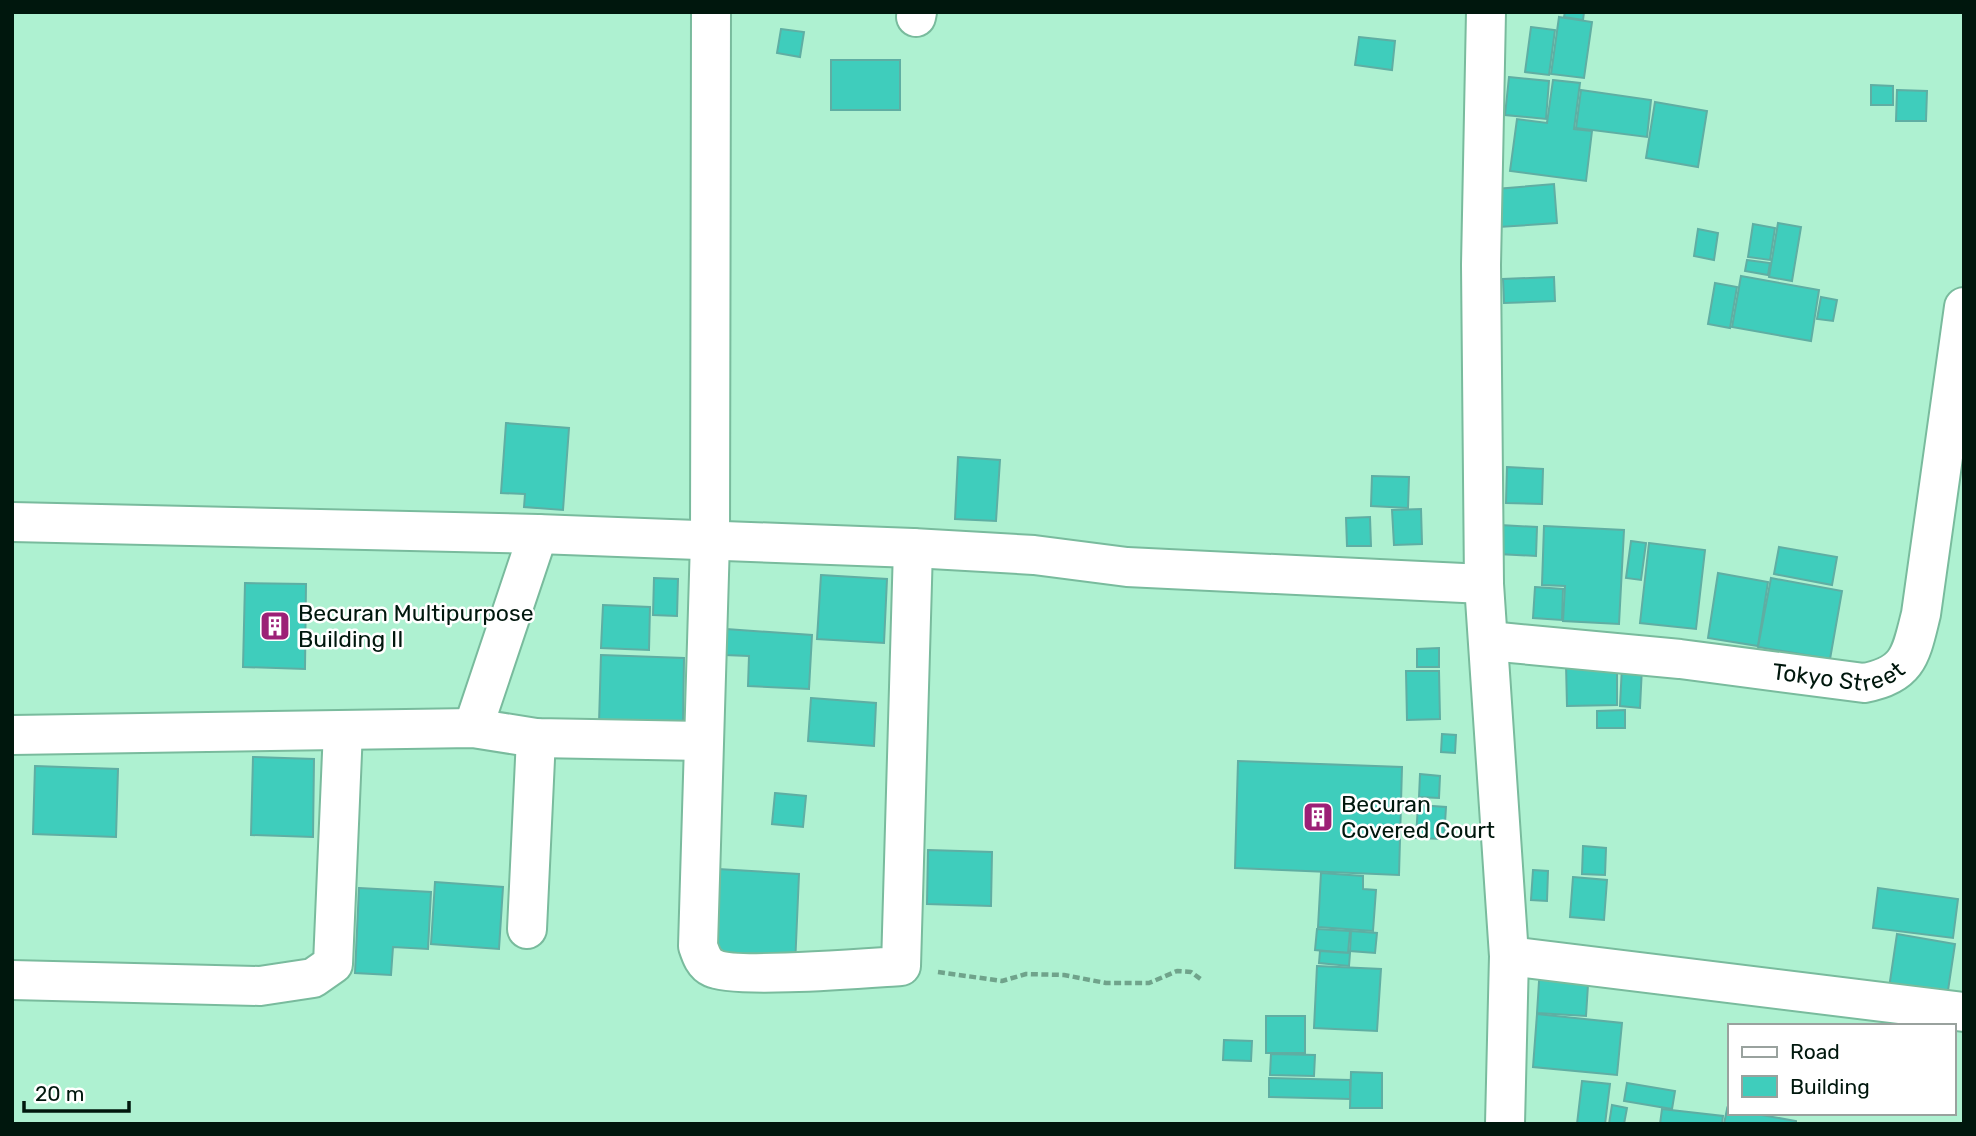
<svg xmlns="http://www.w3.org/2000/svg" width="1976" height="1136" viewBox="0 0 1976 1136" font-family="Rubik,sans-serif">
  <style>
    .building { fill: #3fcdbc; stroke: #5faea3; stroke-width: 2 }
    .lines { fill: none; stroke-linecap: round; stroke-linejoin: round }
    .minor-casing { stroke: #79bb9d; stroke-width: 42 }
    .path { stroke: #70a38b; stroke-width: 4.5; stroke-dasharray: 7 3.5; stroke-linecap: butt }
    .minor { stroke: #fff; stroke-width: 38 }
    .labels { text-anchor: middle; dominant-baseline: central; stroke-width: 5; stroke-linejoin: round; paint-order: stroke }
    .poi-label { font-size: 23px; fill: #00170d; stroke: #fff; text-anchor: start }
    .street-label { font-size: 23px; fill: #00170d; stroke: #fff }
  </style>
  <rect width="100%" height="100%" fill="#aef1d1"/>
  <g class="building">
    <polygon points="1565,12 1584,12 1583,20 1564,17"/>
    <polygon points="1559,17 1592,22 1584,78 1551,74"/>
    <polygon points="1531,27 1555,30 1549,75 1525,72"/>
    <polygon points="781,29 804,32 800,57 777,53"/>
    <polygon points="1359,37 1395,41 1392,70 1355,65"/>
    <rect x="831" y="60" width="69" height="50"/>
    <polygon points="1509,77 1549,81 1546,119 1505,115"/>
    <polygon points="1553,80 1580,83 1574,129 1592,131 1586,181 1510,171 1517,119 1547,123"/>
    <polygon points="1871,85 1893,86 1893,105 1871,105"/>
    <polygon points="1581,90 1651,100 1647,137 1576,128"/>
    <polygon points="1897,90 1927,91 1926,121 1896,121"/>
    <polygon points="1655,102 1707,111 1698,167 1646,158"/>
    <polygon points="1554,184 1557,223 1499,227 1496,189"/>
    <polygon points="1778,223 1801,227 1792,281 1769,277"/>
    <polygon points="1753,224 1775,228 1770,260 1748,257"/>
    <polygon points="1698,229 1718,233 1714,260 1694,256"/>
    <polygon points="1747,260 1770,263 1768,275 1745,271"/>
    <polygon points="1741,276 1819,290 1811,341 1732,327"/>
    <polygon points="1554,277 1555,301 1504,303 1503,279"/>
    <polygon points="1715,283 1737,287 1730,328 1708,324"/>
    <polygon points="1821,297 1837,300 1833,321 1817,319"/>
    <polygon points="506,423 569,428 563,510 524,507 525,494 501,493"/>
    <polygon points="958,457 1000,460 996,521 955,519"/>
    <polygon points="1507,467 1543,469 1542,504 1506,503"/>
    <polygon points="1372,476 1409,477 1408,508 1371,506"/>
    <polygon points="1421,509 1422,544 1394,545 1392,510"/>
    <polygon points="1370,517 1371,546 1347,546 1346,518"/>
    <polygon points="1500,525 1537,527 1536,556 1498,554"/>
    <polygon points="1544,526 1624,530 1619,624 1563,621 1565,586 1542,585"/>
    <polygon points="1631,541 1646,543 1641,580 1626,578"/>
    <polygon points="1649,543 1705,550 1696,629 1640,623"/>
    <polygon points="1779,547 1837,557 1832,585 1774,574"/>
    <polygon points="1718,573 1768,582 1758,646 1708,638"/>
    <polygon points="821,575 887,579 884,643 817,639"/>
    <polygon points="654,578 678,579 677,616 653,615"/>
    <polygon points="1771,578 1842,591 1830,659 1758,647"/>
    <polygon points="245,583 306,584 305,669 243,667"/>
    <polygon points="1535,587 1563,589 1562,620 1533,618"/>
    <polygon points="603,605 650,607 649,650 601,648"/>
    <polygon points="726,629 812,635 809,689 748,686 749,656 725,655"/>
    <polygon points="1439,648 1439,667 1417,667 1417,649"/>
    <polygon points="601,655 684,658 683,725 599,723"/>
    <polygon points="1617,663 1617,705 1567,706 1566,664"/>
    <polygon points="1622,666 1642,667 1640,708 1620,706"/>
    <polygon points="1406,671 1439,671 1440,719 1407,720"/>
    <polygon points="811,698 876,703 874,746 808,741"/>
    <polygon points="1625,710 1625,728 1597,728 1597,711"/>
    <polygon points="1442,734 1456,735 1455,753 1441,752"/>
    <polygon points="253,757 314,759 313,837 251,835"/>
    <polygon points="1238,761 1402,767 1399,875 1235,868"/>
    <polygon points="35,766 118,769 116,837 33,834"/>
    <polygon points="1420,774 1440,776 1439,798 1419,797"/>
    <polygon points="775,793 806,796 803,827 772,824"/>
    <polygon points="1418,805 1446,807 1444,839 1416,838"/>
    <polygon points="1583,846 1606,848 1605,875 1582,874"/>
    <polygon points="928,850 992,852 991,906 927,904"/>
    <polygon points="718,869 799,874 795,966 714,962"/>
    <polygon points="1533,870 1548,871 1547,901 1531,900"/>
    <polygon points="1321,873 1363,876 1363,889 1376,890 1373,931 1318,927"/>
    <polygon points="1573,877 1607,880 1604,920 1570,917"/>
    <polygon points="435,882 503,887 499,949 431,944"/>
    <polygon points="359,888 431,892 428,949 393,947 391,975 355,973"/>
    <polygon points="1878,888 1958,899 1953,938 1873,928"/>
    <polygon points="1317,929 1350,931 1348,953 1315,950"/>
    <polygon points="1351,931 1377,933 1375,953 1350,951"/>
    <polygon points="1897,934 1955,944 1947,997 1889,988"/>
    <polygon points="1320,951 1350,953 1349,966 1319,963"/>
    <polygon points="1317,966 1381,969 1377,1031 1314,1028"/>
    <polygon points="1540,966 1589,969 1586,1016 1537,1013"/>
    <polygon points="1537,1014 1622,1023 1617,1075 1533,1067"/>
    <rect x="1266" y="1016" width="39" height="37"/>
    <polygon points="1224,1040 1252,1041 1251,1061 1223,1060"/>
    <polygon points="1271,1054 1315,1055 1314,1076 1270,1075"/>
    <polygon points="1351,1072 1382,1073 1382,1108 1350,1108"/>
    <polygon points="1269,1078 1350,1080 1350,1099 1269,1097"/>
    <polygon points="1582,1081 1610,1084 1605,1124 1577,1124"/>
    <polygon points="1627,1083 1675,1091 1672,1109 1624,1101"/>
    <polygon points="1612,1105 1627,1108 1624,1124 1609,1124"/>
    <polygon points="1662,1109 1723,1116 1722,1124 1660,1124"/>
    <polygon points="1727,1109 1729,1113 1750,1113 1796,1121 1796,1124 1724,1124"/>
  </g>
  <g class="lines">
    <g class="minor-casing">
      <g id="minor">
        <path d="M711,12l-1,529 -12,405c3,9 6,18 15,22 21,11 156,0 188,-2l12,-418"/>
        <polyline points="1486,12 1481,265 1484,584 1509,956 1505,1124"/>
        <polyline points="916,17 917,12"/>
        <polyline points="12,522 538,534 913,548 1034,555 1127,567 1484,584"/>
        <path id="s1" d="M1489,641l191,18 184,24c45,-8 47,-29 57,-69l43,-307"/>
        <polyline points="473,728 538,534"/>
        <polyline points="12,735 473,728 536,738 703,741"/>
        <polyline points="527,929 536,738"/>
        <polyline points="1509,956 1964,1012"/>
        <polyline points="12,980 260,986 313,978 333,964 343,730"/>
      </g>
    </g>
    <polyline class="path" points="938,972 1002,981 1026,974 1064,975 1106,983 1149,983 1177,971 1191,972 1202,980"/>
    <use href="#minor" class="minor"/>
  </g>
  <defs>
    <g id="building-square" transform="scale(1.575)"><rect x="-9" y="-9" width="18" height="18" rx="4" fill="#9c2076" stroke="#fff"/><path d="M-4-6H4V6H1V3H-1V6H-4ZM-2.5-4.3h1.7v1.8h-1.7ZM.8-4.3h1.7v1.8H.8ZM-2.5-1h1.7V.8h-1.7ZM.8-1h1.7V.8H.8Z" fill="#fff"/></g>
  </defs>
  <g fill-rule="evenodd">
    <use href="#building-square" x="275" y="626"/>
    <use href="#building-square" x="1318" y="817"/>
  </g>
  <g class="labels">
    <g class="poi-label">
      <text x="298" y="613">Becuran Multipurpose<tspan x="298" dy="26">Building II</tspan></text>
      <text x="1341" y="804">Becuran<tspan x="1341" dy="26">Covered Court</tspan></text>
    </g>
    <g class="street-label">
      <text stroke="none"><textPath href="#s1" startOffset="352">Tokyo Street</textPath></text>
    </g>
  </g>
  <rect width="1976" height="1136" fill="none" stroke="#00170d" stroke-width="28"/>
  <rect x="1728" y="1024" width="228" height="91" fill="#ffffff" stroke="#99a29e" stroke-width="2"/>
  <rect x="1742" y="1047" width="35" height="10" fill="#ffffff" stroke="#99a29e" stroke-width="2"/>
  <text x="1790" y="1059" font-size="21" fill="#00170d">Road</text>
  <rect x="1742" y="1076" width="35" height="21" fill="#3fcdbc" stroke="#99a29e" stroke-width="2"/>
  <text x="1790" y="1094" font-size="21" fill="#00170d">Building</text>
  <path d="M24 1101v10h105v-10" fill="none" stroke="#00170d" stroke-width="3.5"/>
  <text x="35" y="1101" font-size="21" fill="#00170d" stroke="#ffffff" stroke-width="5" paint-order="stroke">20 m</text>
</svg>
